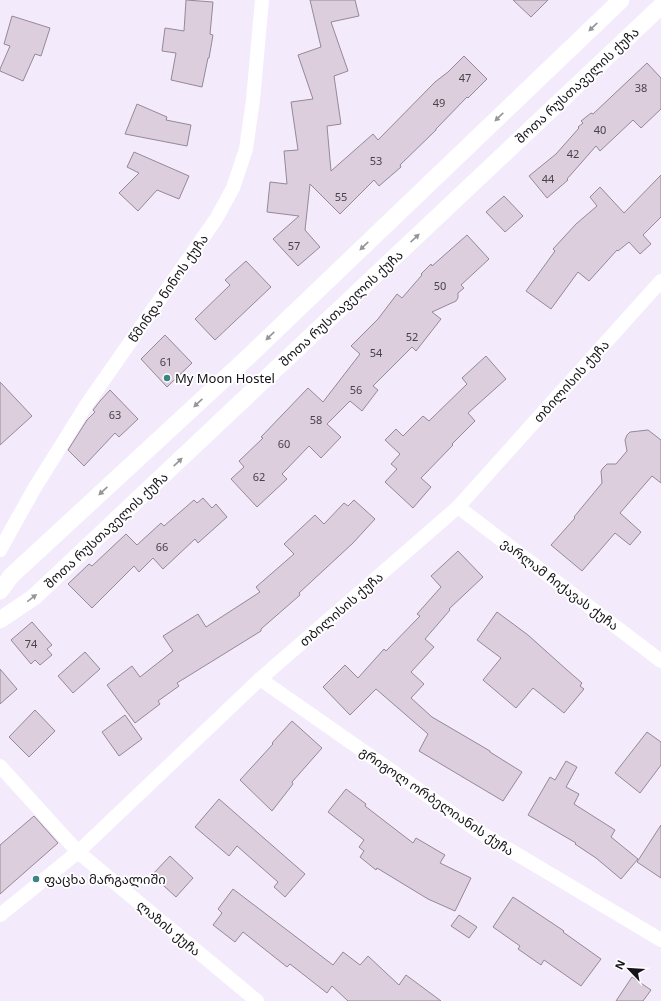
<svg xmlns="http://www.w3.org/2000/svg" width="661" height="1001" viewBox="0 0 661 1001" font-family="Georgia,'Noto Sans Georgian',serif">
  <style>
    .building { fill: #dccedc; stroke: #968996 }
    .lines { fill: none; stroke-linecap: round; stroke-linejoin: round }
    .minor { stroke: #fff; stroke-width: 14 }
    .tertiary { stroke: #fff; stroke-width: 17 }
    .oneway { fill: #969598 }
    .poi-dot { fill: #3b8385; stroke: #fff; stroke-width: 1.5 }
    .labels { text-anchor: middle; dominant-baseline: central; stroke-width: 3.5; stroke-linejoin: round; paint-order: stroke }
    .number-label { font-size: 11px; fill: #48424a }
    .street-label { font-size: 13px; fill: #161319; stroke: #fff }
    .poi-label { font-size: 13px; fill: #161319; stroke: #fff; text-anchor: start }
  </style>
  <rect width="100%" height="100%" fill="#f3eafc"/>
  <g class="building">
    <polygon points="186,0 213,2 210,34 213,35 209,58 208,58 202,87 171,80 176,53 162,51 165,28 184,31"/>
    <polygon points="310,0 355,0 359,16 331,22 348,71 334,76 341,124 327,126 331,171 373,134 378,140 435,82 448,72 464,56 487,79 468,98 467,97 436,129 436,130 400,165 401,167 379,186 374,180 340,214 310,184 305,230 320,247 298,266 273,239 299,216 267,212 270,182 287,184 284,151 298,150 291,102 313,99 298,55 321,47"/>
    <polygon points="513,0 548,0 531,17"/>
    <polygon points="12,16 50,28 41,56 35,54 23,81 0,71 0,69 10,46 4,44"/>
    <polygon points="647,63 661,78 661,109 641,128 633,120 600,151 596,146 567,179 568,180 547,198 529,176 556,154 579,128 578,127 583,123 581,121 591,113 593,114"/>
    <polygon points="137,104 167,117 166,120 191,125 187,146 125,134"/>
    <polygon points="134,152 189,176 179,199 157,190 138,211 119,193 139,173 127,167"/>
    <polygon points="661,175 661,217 643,235 651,244 640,254 629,242 618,251 617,250 589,281 578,272 551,309 526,291 555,251 553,249 576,224 597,206 590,197 600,187 624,213"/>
    <polygon points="504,196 523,216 505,232 486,212"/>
    <polygon points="467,235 489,259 461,285 464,288 458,293 458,298 456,301 432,312 441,319 416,351 412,347 373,386 378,390 362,411 350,401 327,424 341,437 321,458 309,446 282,474 287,479 257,507 231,479 244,467 239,461 263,438 261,437 308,388 323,402 360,354 351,346 378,319 397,294 402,298 422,275 421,274 431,264 432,266"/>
    <polygon points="246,261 271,287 215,340 195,319 230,285 225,280"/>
    <polygon points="165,335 192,363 167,387 141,359"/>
    <polygon points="486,356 506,379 468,413 475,421 452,444 453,445 421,478 431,487 413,508 385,482 397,469 391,464 400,454 385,440 396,429 403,436 423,416 429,421 467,384 462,378"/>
    <polygon points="0,382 32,416 0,445"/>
    <polygon points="110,390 138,419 119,437 115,433 84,466 68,450 87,420 95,412 93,410 100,401"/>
    <polygon points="648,430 661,440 661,483 652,476 620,513 641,532 630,545 615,533 582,571 551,545 575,518 574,517 602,483 601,471 603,468 607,464 616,464 627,451 625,440 627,435 630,432"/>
    <polygon points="203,498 212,508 216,504 227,517 198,543 195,539 163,569 153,558 139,572 134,566 92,608 68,584 89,564 92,566 126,534 137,545 161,523 164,526 194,500 197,503"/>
    <polygon points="354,500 375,519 353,543 299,593 300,595 261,629 261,631 177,683 179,686 158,701 160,704 135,723 107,685 132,666 140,677 173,651 163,636 198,614 206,627 260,592 256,587 294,554 284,544 315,515 324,524 344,503 348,506"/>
    <polygon points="458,551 483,577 449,609 450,610 425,639 434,647 411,672 424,684 411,698 432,717 490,751 490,752 522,772 503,801 419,751 428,734 376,689 350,715 323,687 345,665 358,678 384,649 386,651 420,616 417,614 441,587 431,576"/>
    <polygon points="497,612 528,635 567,670 582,683 580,686 584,689 564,713 533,688 516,708 483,680 501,658 477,640"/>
    <polygon points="32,622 52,645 47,649 52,655 40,665 35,660 31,664 11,640"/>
    <polygon points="85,652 100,669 73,693 58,676"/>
    <polygon points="0,669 17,689 0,704"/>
    <polygon points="35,710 55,731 29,757 9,737"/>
    <polygon points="125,715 142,739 119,756 102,732"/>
    <polygon points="292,721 322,748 292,782 293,784 272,811 240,780 273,744 272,743"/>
    <polygon points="647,732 661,742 661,765 640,793 615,773"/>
    <polygon points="566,761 577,767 566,787 579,794 574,804 615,830 611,837 638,859 621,879 596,858 575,844 576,843 528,815 550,777 555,780"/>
    <polygon points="346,789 366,804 365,806 413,843 416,838 445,855 440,863 471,878 455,911 428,899 377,868 376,870 360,857 364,851 359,847 364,840 328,812"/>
    <polygon points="219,799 305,874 285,897 274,887 278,882 237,846 229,856 195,827"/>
    <polygon points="34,816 58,843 0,894 0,845"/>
    <polygon points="661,825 661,878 637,862"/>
    <polygon points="170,856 193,878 176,897 152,875"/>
    <polygon points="233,889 333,965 343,952 360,965 368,956 399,985 406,975 441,1001 348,1001 332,986 327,993 290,964 287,967 243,932 235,942 213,925 222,913 218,909"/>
    <polygon points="513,897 564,931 563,932 601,959 581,986 544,960 541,965 518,949 520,946 493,927"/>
    <polygon points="459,915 477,927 469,938 451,926"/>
    <polygon points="632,977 651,990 643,1001 616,1001"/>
  </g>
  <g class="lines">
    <g class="minor">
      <polyline points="458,507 661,661"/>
      <polyline points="0,550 34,489 87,404 216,219 233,188 246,149 253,100 262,0"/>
      <polyline points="260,679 478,831 661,940"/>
      <polyline points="0,766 78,852 257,1001"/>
      <polyline points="0,915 78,852 260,679 458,507 661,281"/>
    </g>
    <g class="tertiary">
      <polyline points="0,591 11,576 247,358 621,0"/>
      <polyline points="0,620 34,597 661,6"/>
    </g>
  </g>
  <defs><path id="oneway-solid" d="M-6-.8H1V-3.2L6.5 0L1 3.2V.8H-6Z"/></defs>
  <g class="oneway">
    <use href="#oneway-solid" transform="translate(593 27) rotate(136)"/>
    <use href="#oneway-solid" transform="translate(499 117) rotate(136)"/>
    <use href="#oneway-solid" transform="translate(415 238) rotate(-43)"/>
    <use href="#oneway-solid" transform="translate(364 246) rotate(136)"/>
    <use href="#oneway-solid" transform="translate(270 336) rotate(136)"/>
    <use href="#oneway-solid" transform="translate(198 403) rotate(137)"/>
    <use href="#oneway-solid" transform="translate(178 462) rotate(-43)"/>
    <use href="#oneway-solid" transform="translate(103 491) rotate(137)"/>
    <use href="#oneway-solid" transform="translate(32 598) rotate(-37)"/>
  </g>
  <g class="poi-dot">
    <circle cx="167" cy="378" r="4"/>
    <circle cx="36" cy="879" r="4"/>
  </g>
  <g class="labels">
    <g class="number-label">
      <text x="465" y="77">47</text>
      <text x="641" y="87">38</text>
      <text x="439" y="102">49</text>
      <text x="600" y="129">40</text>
      <text x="573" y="153">42</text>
      <text x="376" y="160">53</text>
      <text x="548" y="178">44</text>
      <text x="341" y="196">55</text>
      <text x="294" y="245">57</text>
      <text x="440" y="285">50</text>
      <text x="412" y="336">52</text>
      <text x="376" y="352">54</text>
      <text x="166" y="361">61</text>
      <text x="356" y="389">56</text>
      <text x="115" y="414">63</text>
      <text x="316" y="419">58</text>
      <text x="284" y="443">60</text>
      <text x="259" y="476">62</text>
      <text x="162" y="546">66</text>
      <text x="31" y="643">74</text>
    </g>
    <g class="street-label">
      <text transform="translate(577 85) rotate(-43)">შოთა რუსთაველის ქუჩა</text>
      <text transform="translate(168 288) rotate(-55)">წმინდა ნინოს ქუჩა</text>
      <text transform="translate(341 308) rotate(-43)">შოთა რუსთაველის ქუჩა</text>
      <text transform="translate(571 381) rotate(-48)">თბილისის ქუჩა</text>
      <text transform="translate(106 530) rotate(-43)">შოთა რუსთაველის ქუჩა</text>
      <text transform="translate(560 584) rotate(37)">ვარლამ ჩიქავას ქუჩა</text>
      <text transform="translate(341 609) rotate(-41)">თბილისის ქუჩა</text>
      <text transform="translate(437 801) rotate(34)">გრიგოლ ორბელიანის ქუჩა</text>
      <text transform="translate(169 928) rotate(40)">ლაზის ქუჩა</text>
    </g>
    <g class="poi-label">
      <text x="175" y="378">My Moon Hostel</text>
      <text x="44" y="879">ფაცხა მარგალიში</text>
    </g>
  </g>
  <g transform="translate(629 969) rotate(295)" stroke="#ffffff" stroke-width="3" paint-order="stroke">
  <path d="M0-3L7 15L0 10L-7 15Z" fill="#161319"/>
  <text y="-6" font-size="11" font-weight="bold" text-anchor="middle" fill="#161319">N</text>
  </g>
</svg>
